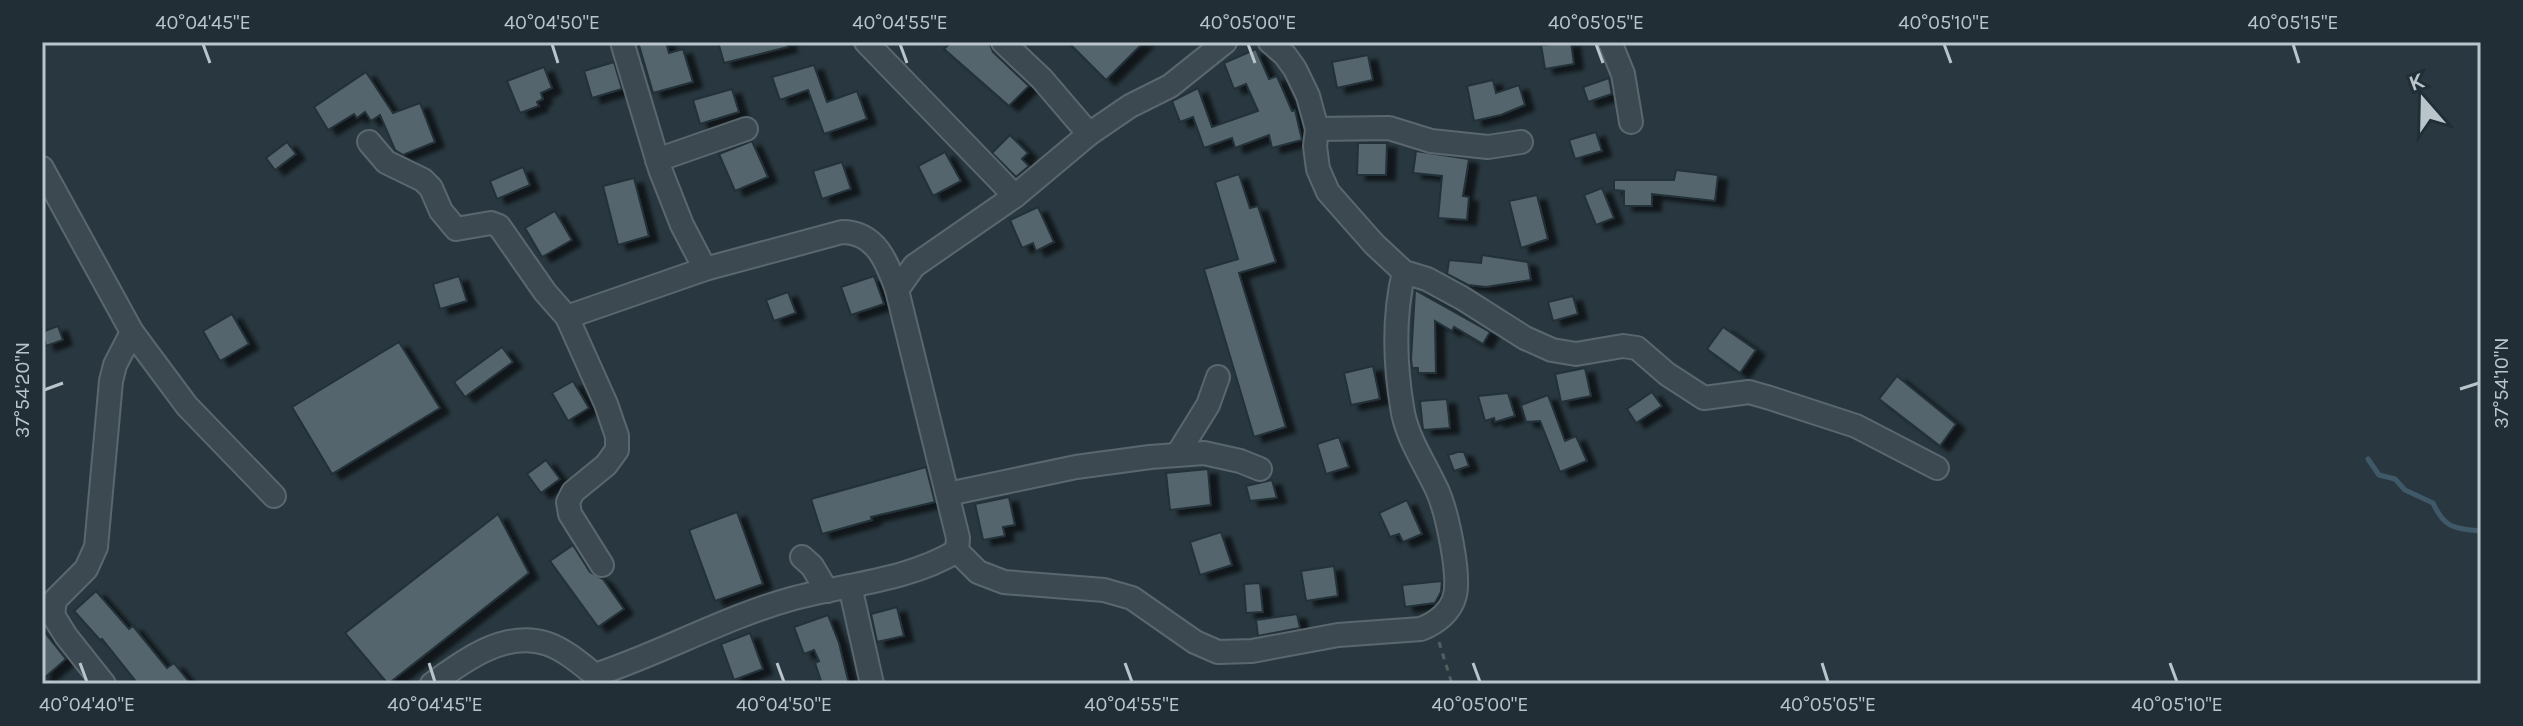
<svg xmlns="http://www.w3.org/2000/svg" width="2523" height="726" viewBox="0 0 2523 726" font-family="Karla,sans-serif">
  <style>
    .lines { fill: none; stroke-linecap: round; stroke-linejoin: round }
    .stream { stroke: #405968; stroke-width: 5 }
    .building { fill: #54656d; stroke: #233038; stroke-width: 2; filter: url(#shadow) }
    .minor-casing { stroke: #5a676e; stroke-width: 26 }
    .path { stroke: #4d625f; stroke-width: 3; stroke-dasharray: 6 6; stroke-linecap: butt }
    .minor { stroke: #3d4950; stroke-width: 22 }
    .ticks { fill: none; stroke: #b9c4cb; stroke-width: 3 }
    .neatline { fill: none; stroke: #b9c4cb; stroke-width: 3 }
    .ticks-label { font-size: 20px; text-anchor: middle; fill: #b9c4cb }
  </style>
  <defs>
    <filter id="shadow"><feDropShadow dx="9" dy="5" stdDeviation="2" flood-color="#0009"/></filter>
  </defs>
  <rect width="100%" height="100%" fill="#293840"/>
  <g class="lines">
    <path class="stream" d="M2368,459l11,16 16,4 10,11 28,13c12,26 21,25 48,28"/>
  </g>
  <g class="building">
    <polygon points="638,42 666,42 669,53 683,49 693,82 653,93"/>
    <polygon points="718,42 787,42 788,47 724,63"/>
    <polygon points="951,42 989,42 993,52 1029,86 1009,106 944,49"/>
    <polygon points="1068,42 1144,42 1106,80"/>
    <polygon points="1571,42 1574,64 1545,69 1541,45"/>
    <polygon points="1256,49 1269,79 1277,76 1292,111 1295,110 1302,140 1272,148 1269,135 1235,148 1232,138 1204,148 1193,117 1180,122 1172,101 1198,88 1212,127 1258,111 1246,84 1234,89 1224,63"/>
    <polygon points="1368,55 1373,80 1337,88 1332,62"/>
    <polygon points="614,62 622,89 592,98 584,71"/>
    <polygon points="814,65 827,102 857,91 867,119 824,134 808,90 780,100 772,77"/>
    <polygon points="544,67 552,88 541,93 543,99 537,102 539,106 520,113 507,81"/>
    <polygon points="366,72 393,113 420,103 435,142 403,155 395,150 380,115 371,121 365,112 357,118 354,114 328,130 314,107"/>
    <polygon points="1609,78 1612,94 1588,102 1583,87"/>
    <polygon points="1493,80 1496,93 1519,85 1525,105 1501,115 1474,121 1467,86"/>
    <polygon points="732,89 739,112 700,124 693,100"/>
    <polygon points="1596,132 1602,151 1575,159 1569,140"/>
    <polygon points="1010,135 1028,153 1022,159 1029,166 1016,177 992,153"/>
    <polygon points="752,141 768,177 735,191 719,154"/>
    <polygon points="287,142 296,154 275,170 266,158"/>
    <polygon points="1358,143 1387,143 1386,175 1357,175"/>
    <polygon points="1416,151 1469,159 1463,196 1469,197 1467,220 1438,218 1442,176 1413,173"/>
    <polygon points="945,152 961,181 933,196 918,166"/>
    <polygon points="842,162 851,189 822,199 813,171"/>
    <polygon points="523,167 530,185 497,199 490,181"/>
    <polygon points="1676,170 1718,175 1715,201 1652,194 1652,206 1624,206 1624,191 1614,190 1614,180 1674,180"/>
    <polygon points="1239,174 1250,208 1258,206 1276,262 1239,273 1286,427 1254,437 1204,269 1238,259 1215,182"/>
    <polygon points="634,178 649,236 618,245 603,186"/>
    <polygon points="1602,188 1614,218 1596,225 1584,195"/>
    <polygon points="1537,195 1548,239 1521,248 1509,201"/>
    <polygon points="1038,207 1054,242 1036,251 1033,243 1022,248 1010,220"/>
    <polygon points="555,211 572,240 542,257 525,228"/>
    <polygon points="1482,255 1528,262 1531,280 1486,287 1468,285 1447,274 1449,260 1481,263"/>
    <polygon points="459,276 467,301 440,309 433,284"/>
    <polygon points="874,276 884,304 851,315 841,287"/>
    <polygon points="1415,290 1490,332 1483,344 1454,327 1452,331 1435,321 1436,373 1418,373 1418,368 1412,368 1411,359"/>
    <polygon points="788,292 796,313 774,321 766,300"/>
    <polygon points="1573,296 1578,314 1553,321 1548,302"/>
    <polygon points="232,314 249,344 220,361 203,331"/>
    <polygon points="58,326 63,340 46,346 42,332"/>
    <polygon points="1723,327 1756,350 1740,373 1707,349"/>
    <polygon points="399,342 440,408 332,474 292,407"/>
    <polygon points="502,347 513,362 465,397 454,382"/>
    <polygon points="1373,366 1380,399 1351,405 1344,373"/>
    <polygon points="1585,368 1591,396 1561,402 1555,374"/>
    <polygon points="1897,376 1956,424 1940,446 1879,399"/>
    <polygon points="573,381 589,408 568,421 552,393"/>
    <polygon points="1652,392 1662,406 1636,423 1627,409"/>
    <polygon points="1508,393 1515,416 1495,422 1494,418 1485,421 1478,396"/>
    <polygon points="1548,395 1565,441 1576,436 1587,461 1560,472 1540,421 1526,422 1521,405"/>
    <polygon points="1447,399 1450,428 1423,430 1420,401"/>
    <polygon points="1339,437 1349,467 1326,474 1317,444"/>
    <polygon points="1458,452 1464,452 1469,466 1454,471 1448,455"/>
    <polygon points="546,460 560,479 541,493 527,474"/>
    <polygon points="926,467 935,502 871,517 872,520 822,534 811,499"/>
    <polygon points="1208,469 1211,505 1170,510 1166,473"/>
    <polygon points="1272,480 1277,498 1250,501 1246,486"/>
    <polygon points="1009,497 1015,525 1003,527 1005,536 983,540 975,504"/>
    <polygon points="1407,500 1422,534 1403,542 1399,534 1390,537 1379,513"/>
    <polygon points="737,512 763,584 715,601 689,530"/>
    <polygon points="498,514 529,573 388,684 345,633"/>
    <polygon points="1221,532 1232,565 1200,575 1190,542"/>
    <polygon points="573,545 590,572 603,579 624,609 598,627 550,561"/>
    <polygon points="1334,566 1338,596 1306,601 1301,571"/>
    <polygon points="1442,581 1441,592 1435,603 1405,607 1402,585"/>
    <polygon points="1260,583 1263,612 1246,613 1244,584"/>
    <polygon points="96,591 129,629 133,626 167,668 174,663 191,684 138,684 102,639 100,640 74,611"/>
    <polygon points="897,607 904,636 877,642 871,614"/>
    <polygon points="1297,614 1300,628 1258,636 1256,620"/>
    <polygon points="828,615 839,643 849,684 822,684 815,663 819,661 814,650 804,654 794,627"/>
    <polygon points="42,629 66,659 42,680"/>
    <polygon points="750,633 763,669 734,680 721,644"/>
  </g>
  <g class="lines">
    <g class="minor-casing">
      <g id="minor">
        <polyline points="622,42 660,169 682,225 705,269"/>
        <polyline points="866,42 1015,196"/>
        <polyline points="1003,42 1042,79 1089,134"/>
        <polyline points="1270,42 1285,55 1295,69 1308,96 1317,129 1315,146 1318,169 1328,192 1374,244 1404,272 1427,279 1462,298 1525,338 1552,350 1576,354 1623,346 1637,348 1667,374 1704,398 1749,392 1770,398 1856,426 1937,468"/>
        <polyline points="1610,42 1623,74 1631,122"/>
        <polyline points="1317,129 1389,128 1431,141 1488,147 1521,142"/>
        <polyline points="369,142 386,162 423,180 431,188 441,211 456,229 491,223 499,226 545,292 567,317 606,404 617,436 617,450 606,465 573,492 568,502 570,514 602,565"/>
        <polyline points="657,160 746,129"/>
        <polyline points="42,168 132,332 187,406 274,496"/>
        <path d="M567,317l138,-48 137,-37c34,0 45,30 55,58"/>
        <polyline points="1177,455 1208,405 1218,377"/>
        <polyline points="948,494 1076,467 1150,457 1204,453 1240,461 1260,469"/>
        <path d="M957,551l21,21 26,10 100,8 28,8 63,44 23,10 34,-1 86,-16 83,-6c15,-6 30,-17 34,-34 5,-22 -8,-82 -17,-103 -12,-27 -29,-50 -35,-79 -8,-46 -10,-96 1,-141"/>
        <polyline points="802,557 812,566 827,591"/>
        <polyline points="850,586 872,684"/>
        <polyline points="104,684 66,636 53,615 55,600 86,569 96,547 111,381 115,365 132,332"/>
        <path d="M432,684c31,-23 74,-55 116,-40 17,6 33,20 47,31 67,-22 128,-57 196,-76 55,-15 116,-18 166,-48l1,-13 -61,-248 17,-24 101,-70 74,-62 41,-28 40,-20 55,-44"/>
      </g>
    </g>
    <polyline class="path" points="1439,642 1452,684"/>
    <use href="#minor" class="minor"/>
  </g>
  <path class="ticks" d="M203,44l7,19M552,44l6,19M900,44l7,19M1248,44l7,19M1596,44l7,19M1944,44l7,19M2293,44l6,19M2460,389l19,-6M44,390l19,-7M80,663l7,19M429,663l6,19M777,663l7,19M1125,663l7,19M1473,663l7,19M1822,663l6,19M2170,663l7,19"/>
  <rect width="2523" height="726" fill="none" stroke="#212e36" stroke-width="88"/>
  <g transform="translate(2423 100) rotate(340)" stroke="#212e36" stroke-width="6" paint-order="stroke">
  <path d="M0-6L14 30L0 20L-14 30Z" fill="#b9c4cb"/>
  <text y="-12" font-size="22" font-weight="bold" text-anchor="middle" fill="#b9c4cb">K</text>
  </g>
  <rect x="44" y="44" width="2435" height="638" class="neatline"/>
  <g class="ticks-label">
    <text x="203" y="29">40°04'45"E</text>
    <text x="552" y="29">40°04'50"E</text>
    <text x="900" y="29">40°04'55"E</text>
    <text x="1248" y="29">40°05'00"E</text>
    <text x="1596" y="29">40°05'05"E</text>
    <text x="1944" y="29">40°05'10"E</text>
    <text x="2293" y="29">40°05'15"E</text>
    <text transform="translate(2501 383) rotate(-90)" y="7">37°54'10"N</text>
    <text transform="translate(22 390) rotate(-90)" y="7">37°54'20"N</text>
    <text x="87" y="711">40°04'40"E</text>
    <text x="435" y="711">40°04'45"E</text>
    <text x="784" y="711">40°04'50"E</text>
    <text x="1132" y="711">40°04'55"E</text>
    <text x="1480" y="711">40°05'00"E</text>
    <text x="1828" y="711">40°05'05"E</text>
    <text x="2177" y="711">40°05'10"E</text>
  </g>
</svg>
